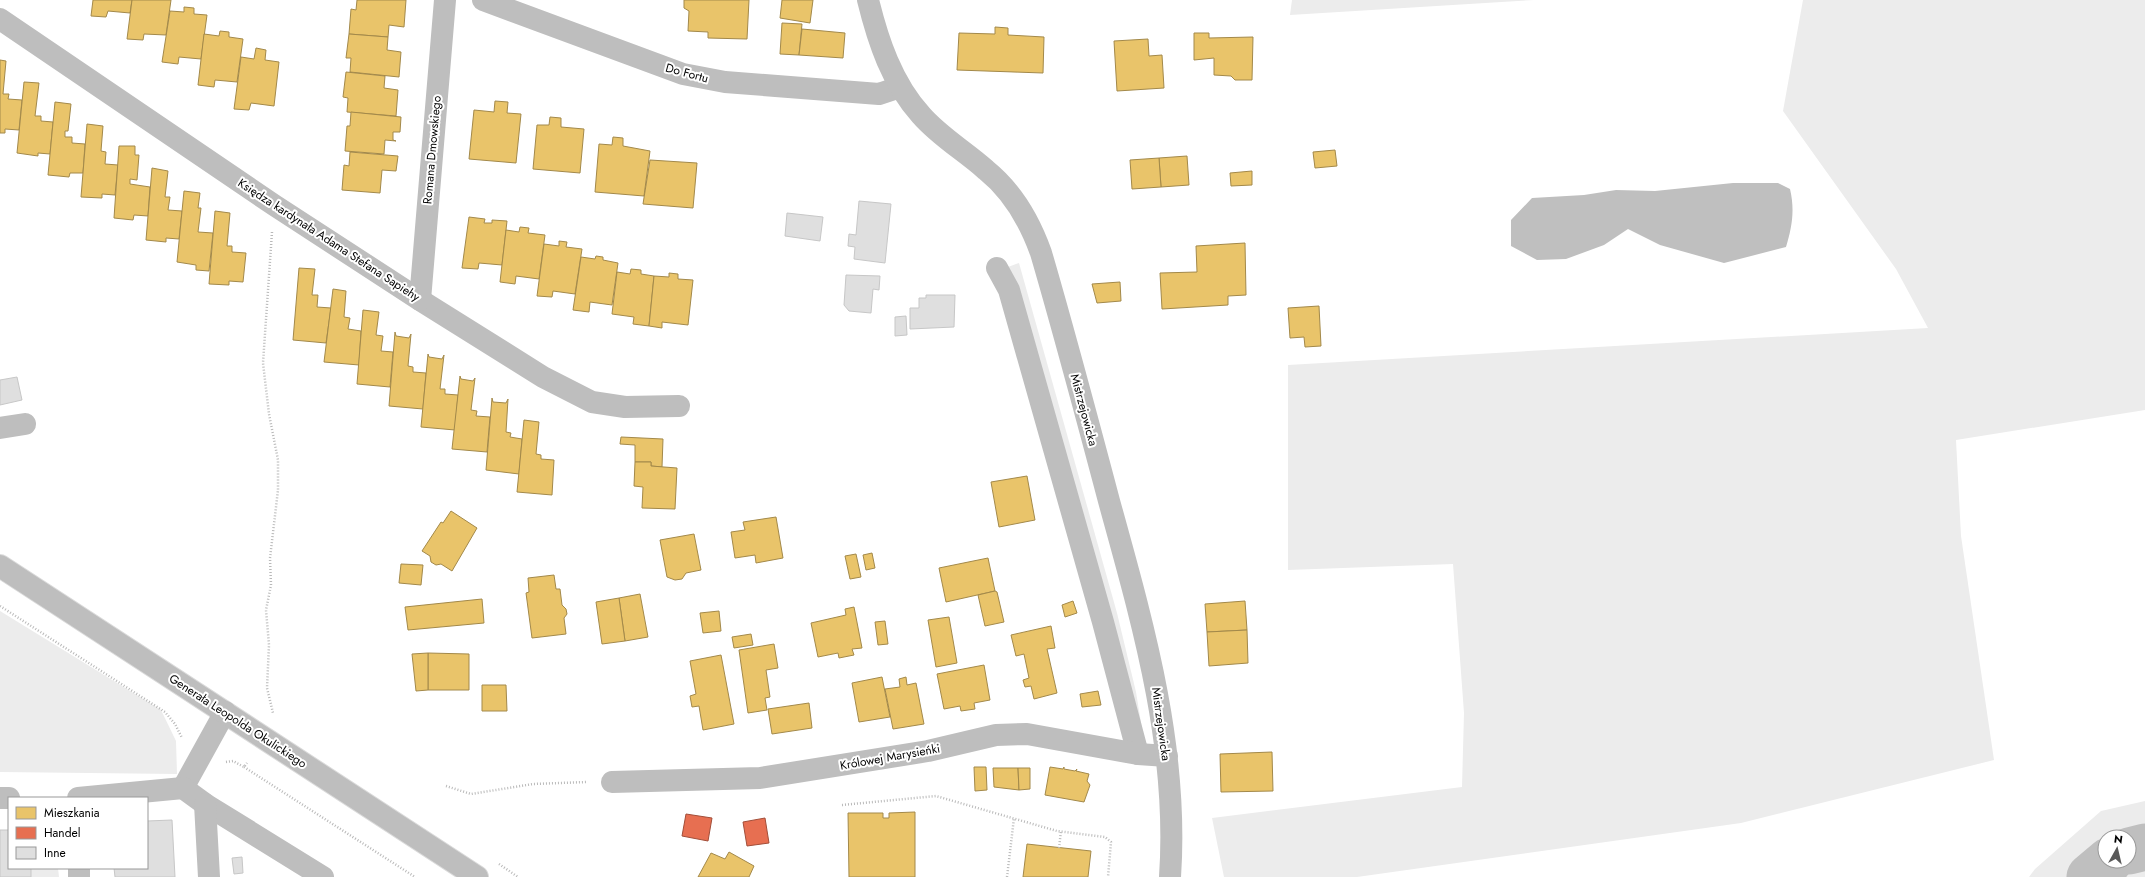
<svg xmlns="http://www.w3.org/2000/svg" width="2145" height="877" viewBox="0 0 2145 877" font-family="Jost,sans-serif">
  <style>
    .green { fill: #ececec; fill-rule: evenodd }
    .water { fill: #bfbfbf }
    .homes { fill: #e9c46a; stroke: #a3894a }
    .shops { fill: #e76f51; stroke: #a24e39 }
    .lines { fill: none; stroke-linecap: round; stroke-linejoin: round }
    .river { stroke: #bfbfbf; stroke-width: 47 }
    .building { fill: #dfdfdf; stroke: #c7c7c7 }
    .major-casing { stroke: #dbdbdb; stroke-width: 24 }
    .path { stroke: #b9b9b9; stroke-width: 2.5; stroke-dasharray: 1 2; stroke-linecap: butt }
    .minor { stroke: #bebebe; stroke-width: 22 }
    .major { stroke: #bebebe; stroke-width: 22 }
    .labels { text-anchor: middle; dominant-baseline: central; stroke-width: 4; stroke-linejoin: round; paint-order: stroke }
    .street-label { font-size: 12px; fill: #000; stroke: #fff }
  </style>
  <rect width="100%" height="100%" fill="#fff"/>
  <g class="green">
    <polygon points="1292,0 1534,0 1290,15"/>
    <polygon points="1803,0 2145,0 2145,410 1956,440 1961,536 1994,760 1741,823 1357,877 1224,877 1212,818 1462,787 1464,713 1453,564 1288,570 1288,365 1928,328 1896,269 1783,111"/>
    <polygon points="1019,263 1117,613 1136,692 1143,735 1008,267"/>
    <polygon points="0,611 161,710 176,741 177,774 0,772"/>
    <path d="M2145,801v76h-116l6,-8 66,-58zM2105,837h24v24h-24z"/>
    <polygon points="31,868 58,868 59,877 31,877"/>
  </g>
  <path class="water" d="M1733,183h45l12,6c5,21 2,38 -4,58l-62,16 -64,-18 -32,-16 -24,16 -38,14 -29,1 -26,-14v-26l21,-22 52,-3 32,-5 39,1z"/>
  <g class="homes">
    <polygon points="93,0 132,0 130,13 108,11 106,17 91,16"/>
    <polygon points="132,0 171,0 166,35 144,34 143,40 127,39"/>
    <polygon points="357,0 406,0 404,27 389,25 388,37 349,34 351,9 356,10"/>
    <polygon points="684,0 749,0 747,39 708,38 708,32 688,31 689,11 684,8"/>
    <polygon points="782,0 813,0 810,23 780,18"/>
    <polygon points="184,7 194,8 194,14 207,15 201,59 179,57 178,64 162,62 170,11 184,12"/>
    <polygon points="782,23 802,24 799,55 780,54"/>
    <polygon points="995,27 1008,28 1008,35 1044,37 1043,73 957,70 959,33 995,34"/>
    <polygon points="802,29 845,33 843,58 799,55"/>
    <polygon points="220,31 229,32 229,37 243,39 237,82 215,80 214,87 198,85 204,34 219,36"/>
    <polygon points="1194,33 1209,33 1209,38 1253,37 1252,80 1235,80 1231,76 1214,75 1214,58 1194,60"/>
    <polygon points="349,34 388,37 387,50 401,52 399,77 350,72 351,58 346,58"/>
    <polygon points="1148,39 1149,56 1162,55 1164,88 1117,91 1114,41"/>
    <polygon points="256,48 266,50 265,60 279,62 274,106 251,103 249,110 234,109 241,57 254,59"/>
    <polygon points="0,60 6,61 3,94 9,94 8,99 22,100 19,130 5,129 5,133 0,133"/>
    <polygon points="346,72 385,76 384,88 398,90 396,116 347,112 348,98 343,97"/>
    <polygon points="24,82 39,83 35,116 41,116 41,121 53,122 50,154 38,153 38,156 17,153"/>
    <polygon points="495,101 508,102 507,113 521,114 516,163 469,159 474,110 494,112"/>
    <polygon points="55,102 71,104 68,131 65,131 65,137 72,137 72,143 85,144 83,173 70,173 69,177 48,175"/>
    <polygon points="351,112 401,117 400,132 393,132 393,140 396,141 385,140 384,154 345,151 347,126 350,126"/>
    <polygon points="550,117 561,118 561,127 584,129 580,173 533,169 537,125 549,125"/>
    <polygon points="87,124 103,126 101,151 106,152 105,164 118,165 115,195 102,194 102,198 81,197"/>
    <polygon points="613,137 623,138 623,146 650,151 644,196 595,192 599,144 612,145"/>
    <polygon points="119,146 135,146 135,155 139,155 137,180 130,179 130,184 150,187 148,216 134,215 133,220 114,218"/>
    <polygon points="1335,150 1337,166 1315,168 1313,152"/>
    <polygon points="350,152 398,156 396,171 382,170 380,193 342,190 344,165 349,166"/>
    <polygon points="1187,156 1189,185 1161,187 1159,158"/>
    <polygon points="1159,158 1161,187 1132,189 1130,160"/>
    <polygon points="650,160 697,163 693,208 643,204"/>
    <polygon points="152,168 168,171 165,197 170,197 168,210 182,211 179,239 166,238 166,242 146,240"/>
    <polygon points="1252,171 1252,185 1231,186 1230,173"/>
    <polygon points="184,191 200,193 198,208 201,208 198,232 213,233 209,271 196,270 196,265 177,262"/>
    <polygon points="215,211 230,213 227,246 232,246 232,252 246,253 243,282 229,281 229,285 209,284"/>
    <polygon points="469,217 485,219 484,223 492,223 492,220 507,221 502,265 479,263 478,269 462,268"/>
    <polygon points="520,227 529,228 528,233 545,235 539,279 516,276 515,284 500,282 506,230 519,232"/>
    <polygon points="559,241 567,242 566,247 582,249 575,294 553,291 552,297 537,296 544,244 559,246"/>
    <polygon points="1245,243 1246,295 1228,296 1228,305 1162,309 1160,273 1197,272 1196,246"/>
    <polygon points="596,256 603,257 603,260 618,263 612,305 590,302 589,312 573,310 581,257 595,259"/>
    <polygon points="299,268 315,269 312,295 318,295 317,307 331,308 326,343 293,340"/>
    <polygon points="631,269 641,270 641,274 654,276 649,326 633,324 634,317 612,314 617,272 630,274"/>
    <polygon points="669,273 678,274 678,279 693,280 688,325 662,322 662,328 649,326 654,276 669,277"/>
    <polygon points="1120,282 1121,301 1097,303 1092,284"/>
    <polygon points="333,289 346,291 344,317 350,318 348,329 361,331 359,365 324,362"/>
    <polygon points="1319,306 1321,346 1305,347 1304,337 1290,338 1288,308"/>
    <polygon points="363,310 379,312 376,335 383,336 381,351 393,352 390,387 357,384"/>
    <polygon points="395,332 396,336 409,338 411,334 408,366 413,367 413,372 426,373 423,409 389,406"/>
    <polygon points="428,354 429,357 442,359 444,355 440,389 445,389 445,394 458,395 455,430 421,427"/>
    <polygon points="460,376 461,379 473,381 475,378 471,410 477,411 476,416 490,417 487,452 452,449"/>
    <polygon points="492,398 493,402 506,403 508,399 506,432 511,433 510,437 522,439 519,474 486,470"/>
    <polygon points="524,420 539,422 536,454 541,455 541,459 554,460 552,495 517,492"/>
    <polygon points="621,437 663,439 662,467 651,466 651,462 635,462 635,445 620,444"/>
    <polygon points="635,462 651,462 651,466 677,468 675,509 642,508 643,487 634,486"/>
    <polygon points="1027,476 1035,520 999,527 991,482"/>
    <polygon points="451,511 477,528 452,571 441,564 436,565 431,562 430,556 422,551 441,522 443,523"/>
    <polygon points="776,517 783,558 756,563 755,555 735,558 731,532 745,530 743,522"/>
    <polygon points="694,534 701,570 686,573 682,579 675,580 667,577 660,540"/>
    <polygon points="872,553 875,568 866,570 863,555"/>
    <polygon points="856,554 861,577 850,579 845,556"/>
    <polygon points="988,558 995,591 946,602 939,568"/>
    <polygon points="401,564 423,565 421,585 399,583"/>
    <polygon points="554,575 556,589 560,589 562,605 566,609 567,614 564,618 566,634 532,638 526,593 529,592 528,578"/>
    <polygon points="995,591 997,592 1004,622 985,626 978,595"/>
    <polygon points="640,594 648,637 625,641 619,598"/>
    <polygon points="619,598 625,641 602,644 596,602"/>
    <polygon points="482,599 484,623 408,630 405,607"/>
    <polygon points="1073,601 1077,613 1065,617 1062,605"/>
    <polygon points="1245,601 1247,630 1207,632 1205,604"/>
    <polygon points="854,607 862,648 852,649 854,655 839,658 838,653 818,657 811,623 846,615 845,609"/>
    <polygon points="719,611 721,631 703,633 700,613"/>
    <polygon points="949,617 957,663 936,667 928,620"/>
    <polygon points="885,621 888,644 878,645 875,622"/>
    <polygon points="1051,626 1055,648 1047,649 1057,693 1034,699 1031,686 1025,687 1023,680 1029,678 1024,654 1016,656 1011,635"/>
    <polygon points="1247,630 1248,663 1209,666 1207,632"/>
    <polygon points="751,634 753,645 734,648 732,637"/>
    <polygon points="774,644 778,668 766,670 770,697 765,698 767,710 748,713 739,650"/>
    <polygon points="428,653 469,654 469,690 428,690"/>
    <polygon points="428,653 428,690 416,691 412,654"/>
    <polygon points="721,655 734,724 703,730 699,706 692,707 690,696 696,694 690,661"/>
    <polygon points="984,665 990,700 974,703 975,709 961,711 960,706 944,709 937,674"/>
    <polygon points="882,677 890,717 859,722 852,683"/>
    <polygon points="906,677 907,685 916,683 924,724 893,729 885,689 900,687 899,679"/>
    <polygon points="482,685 506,685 507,711 482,711"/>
    <polygon points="1098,691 1101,705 1082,707 1080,694"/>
    <polygon points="809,703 812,728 772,734 768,709"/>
    <polygon points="1272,752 1273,791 1221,792 1220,754"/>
    <polygon points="974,767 986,767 987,790 975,791"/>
    <polygon points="1050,767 1063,769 1064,767 1064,769 1075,771 1077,769 1076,771 1089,774 1087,781 1090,785 1084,802 1045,795"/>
    <polygon points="993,768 1018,768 1019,790 994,787"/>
    <polygon points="1018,768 1030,768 1030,789 1019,790"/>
    <polygon points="915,812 915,877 849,877 848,813 883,813 883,818 889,818 889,813"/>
    <polygon points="1027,844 1091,851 1088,877 1023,877"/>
    <polygon points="729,852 754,866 749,877 698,877 711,853 725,859"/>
  </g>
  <g class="shops">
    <polygon points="686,814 712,818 708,841 682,836"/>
    <polygon points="765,818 769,843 747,846 743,822"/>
  </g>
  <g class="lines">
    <g class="river">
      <polyline points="2129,851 2145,847"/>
      <polyline points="2090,877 2109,861"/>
    </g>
  </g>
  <g class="building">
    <polygon points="859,201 891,204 885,263 854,259 855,247 848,246 849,234 856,235"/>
    <polygon points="787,213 823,217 820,241 785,236"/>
    <polygon points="846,275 880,276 879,290 873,289 871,313 849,311 844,305"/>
    <polygon points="926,295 955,295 954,327 910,329 910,308 919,308 919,298 926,298"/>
    <polygon points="906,316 907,335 895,336 895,317"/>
    <polygon points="17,377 22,400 0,405 0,380"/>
    <polygon points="172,820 175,877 115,877 114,868 147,868 147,821"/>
    <polygon points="0,830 9,830 9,868 31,868 31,877 0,877"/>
    <polygon points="242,857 243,873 234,874 232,858"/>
  </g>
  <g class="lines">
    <g class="major-casing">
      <polyline id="major" points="0,566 477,877"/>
    </g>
    <g class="path">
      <polyline points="272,232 263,363 269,414 278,460 278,490 270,558 271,585 266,610 269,645 267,688 273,713"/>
      <polyline points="0,606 165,712 175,724 182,738"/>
      <polyline points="226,762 233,761 244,767 247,763"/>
      <polyline points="244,767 415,877"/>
      <polyline points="446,786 471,794 533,784 587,782"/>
      <polyline points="842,805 936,796 1057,831 1105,837 1111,842 1108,877"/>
      <polyline points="1059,848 1061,831"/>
      <polyline points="499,864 518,877"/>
      <polyline points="1007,877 1014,818"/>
    </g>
    <g class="minor">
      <polyline points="483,0 683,74 725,82 879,94 900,87"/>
      <path d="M868,0c10,41 24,83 53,115 19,22 44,36 65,55 26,21 44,52 55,83 24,82 46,165 68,248 34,123 70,247 61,376"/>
      <polyline points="0,19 274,205 420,300 543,377 592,402 625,407 679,406"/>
      <polyline points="997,268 1009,290 1103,622 1138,754"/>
      <polyline points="420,300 445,0"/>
      <polyline points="0,428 25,424"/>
      <polyline points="612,782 760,778 928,751 996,735 1027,734 1138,754 1167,756"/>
      <polyline points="183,788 225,712"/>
      <polyline points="0,798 9,798"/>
      <polyline points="78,798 183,788 205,804 323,877"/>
      <polyline points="205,804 209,877"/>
      <polyline points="79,868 79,877"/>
    </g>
    <use href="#major" class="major"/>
  </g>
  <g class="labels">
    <g class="street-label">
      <text transform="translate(687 73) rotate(15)">Do Fortu</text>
      <text transform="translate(432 150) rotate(-85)">Romana Dmowskiego</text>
      <text transform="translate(329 240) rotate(33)">Księdza kardynała Adama Stefana Sapiehy</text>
      <text transform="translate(1084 410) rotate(75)">Mistrzejowicka</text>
      <text transform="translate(238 721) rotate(33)">Generała Leopolda Okulickiego</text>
      <text transform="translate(1161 724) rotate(82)">Mistrzejowicka</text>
      <text transform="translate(890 757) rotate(-10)">Królowej Marysieńki</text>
    </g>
  </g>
  <rect x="8" y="797" width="140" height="72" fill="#ffffff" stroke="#999999"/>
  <rect x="16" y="807" width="20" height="12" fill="#e9c46a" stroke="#999999"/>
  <text x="44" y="817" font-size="12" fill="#000000">Mieszkania</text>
  <rect x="16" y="827" width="20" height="12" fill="#e76f51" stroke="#999999"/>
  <text x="44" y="837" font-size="12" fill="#000000">Handel</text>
  <rect x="16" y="847" width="20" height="12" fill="#dfdfdf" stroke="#999999"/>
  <text x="44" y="857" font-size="12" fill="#000000">Inne</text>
  <g transform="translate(2117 849) rotate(8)"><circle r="19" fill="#ffffff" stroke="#999999"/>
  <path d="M0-3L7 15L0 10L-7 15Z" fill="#595959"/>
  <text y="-6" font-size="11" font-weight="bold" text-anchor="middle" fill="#000000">N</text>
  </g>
</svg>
